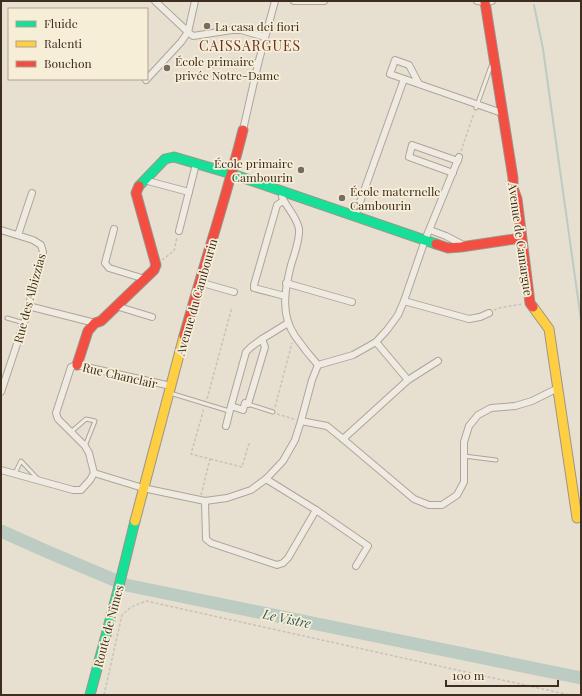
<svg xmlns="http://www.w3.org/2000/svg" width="582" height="696" viewBox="0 0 582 696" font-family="'Playfair Display',serif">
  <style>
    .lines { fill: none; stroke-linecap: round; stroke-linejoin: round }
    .stream { stroke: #bcccc2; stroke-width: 2 }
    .river { stroke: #bcccc2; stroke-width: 13 }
    .lane-casing { stroke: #ada599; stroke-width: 5 }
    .street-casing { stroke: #ada599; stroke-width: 8 }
    .fast-casing { stroke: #9c958a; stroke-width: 11 }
    .slow-casing { stroke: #9c958a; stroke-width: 11 }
    .jam-casing { stroke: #9c958a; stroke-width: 11 }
    .path { stroke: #c8c2b9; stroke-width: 1.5; stroke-dasharray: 3 2; stroke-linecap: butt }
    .lane { stroke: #efebe3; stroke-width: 3 }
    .street { stroke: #efebe3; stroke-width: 6 }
    .fast { stroke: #16e098; stroke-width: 9 }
    .slow { stroke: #ffcf43; stroke-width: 9 }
    .jam { stroke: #f24e42; stroke-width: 9 }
    .poi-dot { fill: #786c5e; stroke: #f7eed8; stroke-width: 1.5 }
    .labels { text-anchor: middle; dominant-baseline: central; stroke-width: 3.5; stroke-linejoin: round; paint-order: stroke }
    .poi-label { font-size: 12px; fill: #3d2e20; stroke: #f7eed8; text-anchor: start }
    .street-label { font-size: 12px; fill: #3d2e20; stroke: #f7eed8 }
    .water-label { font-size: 13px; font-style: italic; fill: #2f5d5a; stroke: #f7eed8 }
    .quarter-label { font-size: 14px; letter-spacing: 1px; fill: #6b2e1e; stroke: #f7eed8 }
  </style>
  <rect width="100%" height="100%" fill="#e7e0d1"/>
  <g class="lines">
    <polyline class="stream" points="534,5 543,49 581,320"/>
    <polyline class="river" points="1,531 48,552 126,585 581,678"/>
    <g class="lane-casing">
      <g id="lane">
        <polyline points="476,108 491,66"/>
        <polyline points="7,318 24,323"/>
        <polyline points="170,393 229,411"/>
        <polyline points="248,404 273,412"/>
        <polyline points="71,432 86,419 95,421 85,446"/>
        <polyline points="464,456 496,460"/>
        <polyline points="15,473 21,461 38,479"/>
      </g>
    </g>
    <g class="street-casing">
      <g id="street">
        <polyline points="155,1 188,32 193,36 232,30 241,30 265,37"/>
        <polyline points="294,1 324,1"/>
        <polyline points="477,1 485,2 492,1"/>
        <path d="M211,64c16,-1 32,-3 47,0"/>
        <polyline points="146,80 181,42 188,32 195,1"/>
        <polyline points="419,84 409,65 395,60 390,74 502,113"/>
        <polyline points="243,130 258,64 275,1"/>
        <polyline points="453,173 409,157 412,145 458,161"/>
        <polyline points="144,180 189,192"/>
        <path d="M283,191l-1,6c5,11 15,20 17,32 1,11 -5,26 -8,36 -6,24 -11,49 4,71 7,10 15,20 23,29l35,-10 23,-13 11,-12 11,-15 6,-14 21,-61 34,-83"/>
        <polyline points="355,216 404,79"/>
        <polyline points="114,229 105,263 109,268 145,279"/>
        <polyline points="1,230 33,240 41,245 43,252 24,323 1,392"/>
        <polyline points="430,230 446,236 465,246"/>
        <polyline points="179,231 196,164"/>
        <polyline points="18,235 32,193"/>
        <polyline points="199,282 234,292"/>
        <polyline points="286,283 352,302"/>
        <polyline points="254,285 277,205 283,201"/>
        <polyline points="254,288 285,296"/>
        <polyline points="404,301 469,319 480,317 489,313"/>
        <polyline points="28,306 95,323"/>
        <polyline points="116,306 152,317"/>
        <polygon points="262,339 265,347 248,404 245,403 243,410 231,406 246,352 251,347"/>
        <polyline points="262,339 288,323"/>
        <polyline points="376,342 408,380"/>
        <polyline points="301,421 327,426 343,439 414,499 429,505 442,505 457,495 464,482 464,442 469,426 478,415 491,408 515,406 532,401 558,388"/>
        <polyline points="226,426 231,406"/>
        <polyline points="343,439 408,380 438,361"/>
        <polyline points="1,470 73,490 81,490 90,480 94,473 143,488 205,501 227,498 251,490 266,479 283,461 295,440 301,421 312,380 318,365"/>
        <polyline points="94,473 89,453 85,446 58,419 56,413 71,367 77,365 171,386"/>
        <polyline points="266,479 316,510 368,546 356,566"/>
        <polyline points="205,501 206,539 211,543 277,565 283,563 288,558 316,510"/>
      </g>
    </g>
    <g class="fast-casing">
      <g id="fast">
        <polyline points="139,186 165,159 174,157 232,174 436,244"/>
        <polyline points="90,695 117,594 135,521"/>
      </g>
    </g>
    <g class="slow-casing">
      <g id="slow">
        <polyline points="533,307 549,329 577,518"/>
        <polyline points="135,521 184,336"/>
      </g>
    </g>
    <g class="jam-casing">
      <g id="jam">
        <polyline points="485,2 513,178 513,188 517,199 530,303 533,307"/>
        <polyline points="436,244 448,248 461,247 521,238"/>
        <path d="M184,336c19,-69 42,-137 59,-206"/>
        <polyline points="77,365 88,331 95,323 101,321 154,270 156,265 136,193 139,186"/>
      </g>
    </g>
    <g class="path">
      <polyline points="461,151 474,113"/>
      <polyline points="162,260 174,251 177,237"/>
      <polyline points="494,310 499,308 522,304"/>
      <polyline points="207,399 232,307"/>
      <polyline points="275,407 292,343"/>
      <polyline points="277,414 294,419"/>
      <polyline points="210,459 242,467 248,446 250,443"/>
      <polyline points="201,495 210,459 191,454 204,408"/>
      <polyline points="104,695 122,615 131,607 146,601 570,695"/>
    </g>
    <use href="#lane" class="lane"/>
    <use href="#street" class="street"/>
    <use href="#fast" class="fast"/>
    <use href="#slow" class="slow"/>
    <use href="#jam" class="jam"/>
  </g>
  <g class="poi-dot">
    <circle cx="207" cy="26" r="4"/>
    <circle cx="167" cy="68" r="4"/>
    <circle cx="301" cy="170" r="4"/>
    <circle cx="342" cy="198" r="4"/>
  </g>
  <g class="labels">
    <g class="poi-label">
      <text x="215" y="26">La casa dei fiori</text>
      <text x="175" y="61">École primaire<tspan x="175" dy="14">privée Notre-Dame</tspan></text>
      <text x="293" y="163" text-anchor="end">École primaire<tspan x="293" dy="14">Cambourin</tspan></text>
      <text x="350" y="191">École maternelle<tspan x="350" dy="14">Cambourin</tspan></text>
    </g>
    <g class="street-label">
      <text transform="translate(521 239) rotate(82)">Avenue de Camargue</text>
      <text transform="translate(196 297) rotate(-74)">Avenue du Cambourin</text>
      <text transform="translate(29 298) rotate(-75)">Rue des Albizzias</text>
      <text transform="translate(120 375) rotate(13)">Rue Chanclair</text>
      <text transform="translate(108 626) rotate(-75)">Route de Nîmes</text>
    </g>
    <g class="water-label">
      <text transform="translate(287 618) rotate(12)">Le Vistre</text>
    </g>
    <g class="quarter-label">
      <text x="250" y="45">CAISSARGUES</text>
    </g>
  </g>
  <rect width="582" height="696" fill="none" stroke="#3d2e20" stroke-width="4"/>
  <rect x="8" y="8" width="140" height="72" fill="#f7eed8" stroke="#ada18e"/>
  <rect x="16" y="21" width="20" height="6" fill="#16e098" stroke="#ada18e"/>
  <text x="44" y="28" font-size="12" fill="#3d2e20">Fluide</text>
  <rect x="16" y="41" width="20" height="6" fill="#ffcf43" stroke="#ada18e"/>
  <text x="44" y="48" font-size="12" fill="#3d2e20">Ralenti</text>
  <rect x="16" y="61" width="20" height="6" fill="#f24e42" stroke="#ada18e"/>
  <text x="44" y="68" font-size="12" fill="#3d2e20">Bouchon</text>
  <path d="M446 680v6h112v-6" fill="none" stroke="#3d2e20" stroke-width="2"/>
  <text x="452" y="680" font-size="12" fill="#3d2e20" stroke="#f7eed8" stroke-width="3" paint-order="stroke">100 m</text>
</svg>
